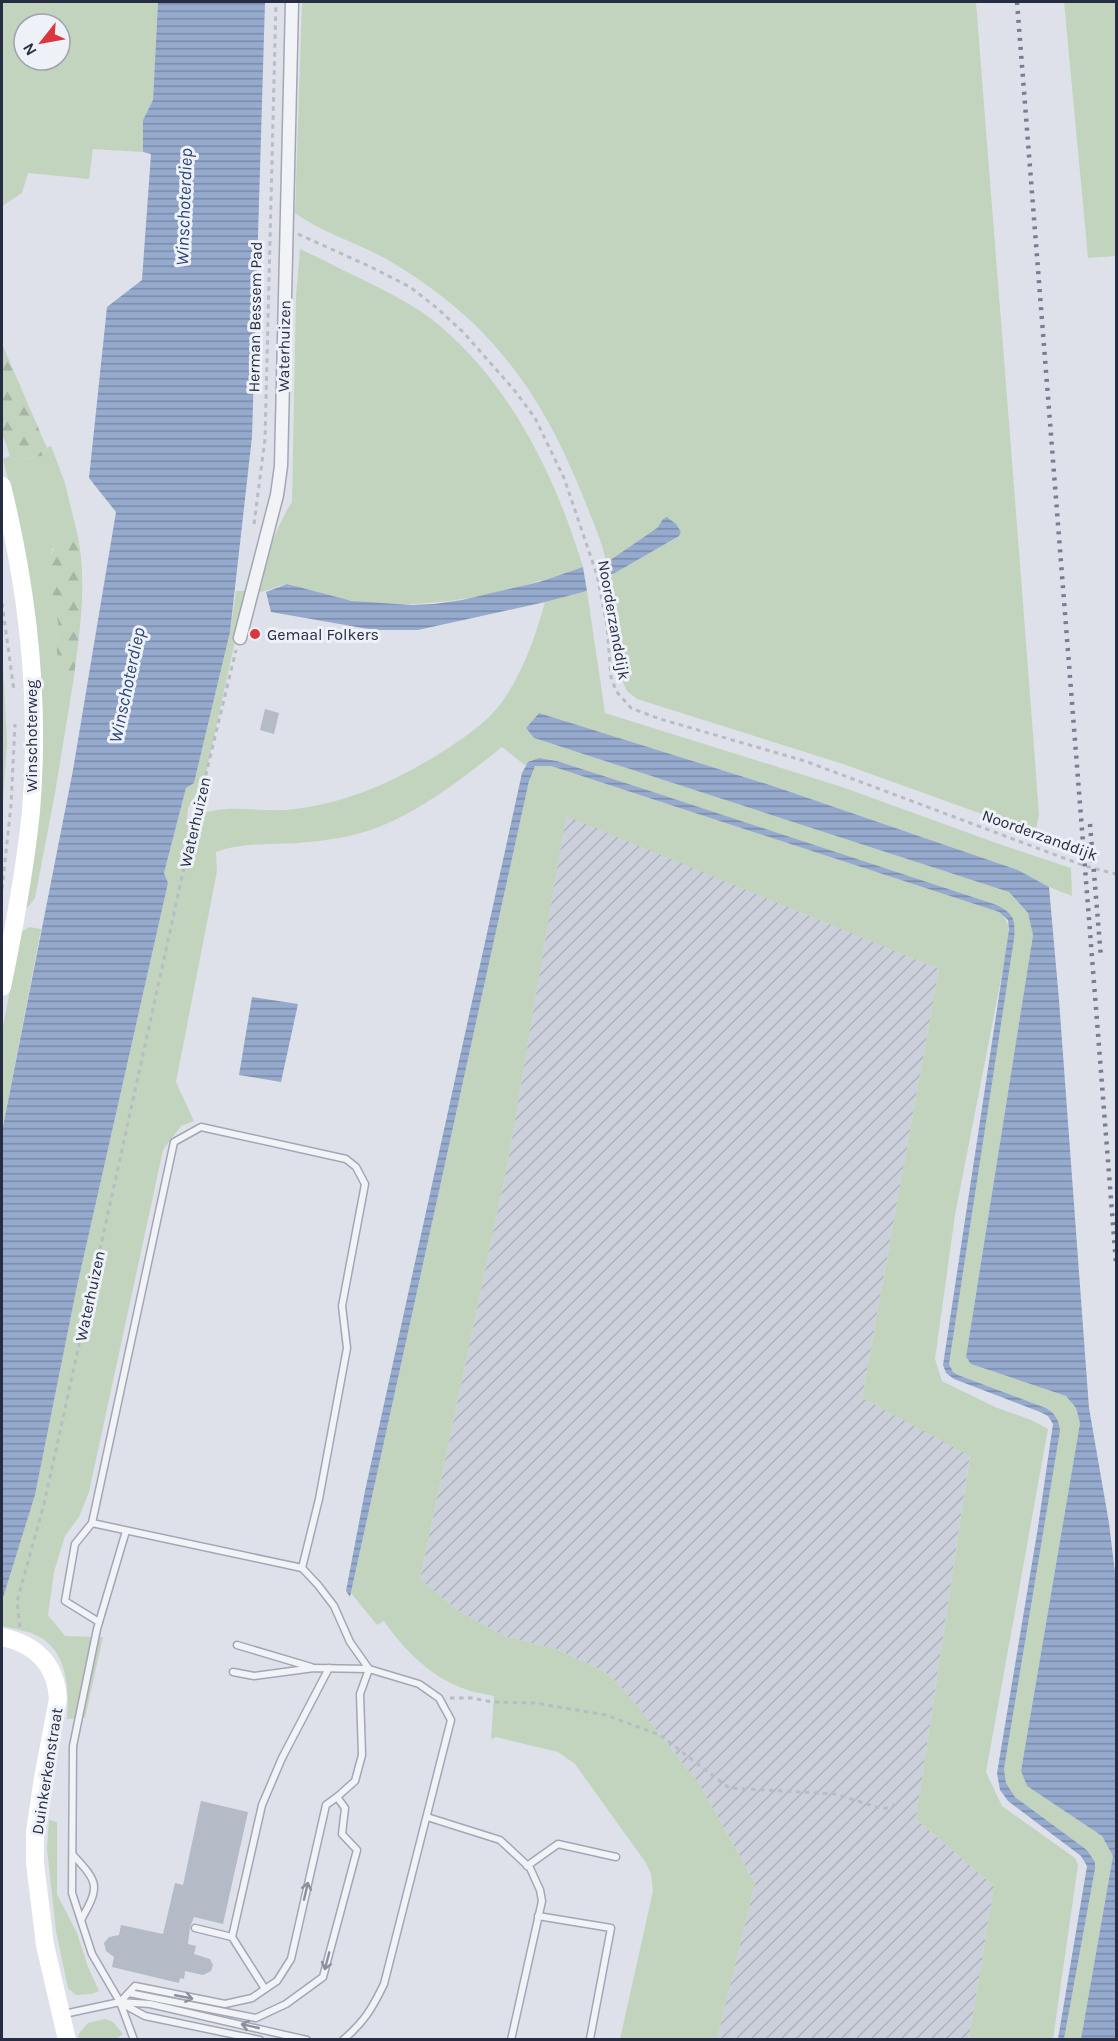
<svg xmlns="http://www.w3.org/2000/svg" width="1118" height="2041" viewBox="0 0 1118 2041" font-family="Karla,sans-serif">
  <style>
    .industrial { fill: url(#industrial-furrows) }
    .green { fill: #c2d4be; fill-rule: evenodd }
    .forest { fill: url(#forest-firs) }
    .water { fill: url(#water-rules) }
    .building { fill: #b5bac7 }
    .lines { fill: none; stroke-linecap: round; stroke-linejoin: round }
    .service-casing { stroke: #a3a7b4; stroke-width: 9 }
    .minor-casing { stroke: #a3a7b4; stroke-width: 15 }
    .path { stroke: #b8bcc4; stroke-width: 3; stroke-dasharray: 4.5 4.5; stroke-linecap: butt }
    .service { stroke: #f1f3f7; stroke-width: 6 }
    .minor { stroke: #f1f3f7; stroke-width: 12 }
    .secondary { stroke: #fff; stroke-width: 18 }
    .rail { stroke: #767e94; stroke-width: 4.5; stroke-dasharray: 3 6; stroke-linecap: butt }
    .oneway { stroke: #8c909c }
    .poi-dot { fill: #db363e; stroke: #eef1f7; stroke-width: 2 }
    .labels { text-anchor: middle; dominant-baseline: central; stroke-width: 6; stroke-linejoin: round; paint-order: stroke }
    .street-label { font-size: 16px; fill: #262d42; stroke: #eef1f7 }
    .poi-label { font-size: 16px; fill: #262d42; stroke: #eef1f7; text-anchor: start }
    .water-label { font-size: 18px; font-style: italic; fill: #2c4679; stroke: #eef1f7 }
  </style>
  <defs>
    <pattern id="industrial-furrows" width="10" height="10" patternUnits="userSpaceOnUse" patternTransform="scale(1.5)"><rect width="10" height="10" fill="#ccd0db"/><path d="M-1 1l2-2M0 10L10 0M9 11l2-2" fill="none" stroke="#afb3bd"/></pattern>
    <pattern id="forest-firs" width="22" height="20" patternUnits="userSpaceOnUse" patternTransform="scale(1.5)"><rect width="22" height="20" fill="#c2d4be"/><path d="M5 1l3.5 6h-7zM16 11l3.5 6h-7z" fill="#a7b6a4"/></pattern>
    <pattern id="water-rules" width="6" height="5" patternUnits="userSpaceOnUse" patternTransform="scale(1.5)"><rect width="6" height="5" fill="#95aacd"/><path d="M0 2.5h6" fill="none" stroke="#798ba8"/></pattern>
  </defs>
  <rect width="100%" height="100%" fill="#dee1e9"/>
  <polygon class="industrial" points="566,815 939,969 862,1398 970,1455 916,1819 994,1886 969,2039 717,2039 755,1883 699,1784 638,1707 613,1679 603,1671 556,1649 504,1636 457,1610 420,1579 508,1162"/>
  <g class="green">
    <path d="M2,2h156l-5,98 -10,20v32l-50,-3 -4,30 -61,-6 -6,20 -20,13zM24,24h36v36h-36z"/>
    <path d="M302,2h674c21,271 43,542 63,813l-4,18 -192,-69 -206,-65 -10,-8 -7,-16 -12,-100 7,-2 64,-37 2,-4 -12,-14 -6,1 -6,9 -51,35c-2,-19 -17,-50 -24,-69 -42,-105 -95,-176 -194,-234 -30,-17 -64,-26 -93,-47z"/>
    <polygon points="1064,2 1116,2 1116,256 1088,258"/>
    <path d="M300,249c18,8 36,18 53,26 31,15 61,29 87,51 72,61 116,152 143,241 -75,26 -150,45 -229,34 -18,-2 -36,-9 -54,-13 -3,-1 -9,-4 -13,-4 -10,1 -18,8 -31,8 10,-32 18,-62 36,-90l4,-206z"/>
    <path d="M51,446l14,37 13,54h-5l-21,12c-4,25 3,49 6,74 1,14 -4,28 3,41 2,5 8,9 13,13l-19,116 -20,105 -7,9h-3l13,-86 -18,-292 -17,-70 7,-3 6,4 26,-4 5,-8z"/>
    <path d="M236,591h10l-41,187 -17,30 -1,12c37,-20 69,-6 108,-11 57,-7 107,-31 155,-62 19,-13 38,-26 52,-45 21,-30 33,-64 43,-100l42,-11 18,122 237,74 157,57 72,24 1,28 -23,-9 -31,-17 -245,-84 -234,-73 -13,15 8,10 475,154 19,21 5,22 -67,422 5,7 95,32 10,12 4,15 -59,348 6,15 75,50 11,20 -32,183h-17l31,-170v-7l-8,-12 -72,-53 -9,-14 -2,-14 56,-338c-1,-11 -4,-17 -14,-23l-88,-33 -5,-3 -4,-8 66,-436c-2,-13 -6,-18 -18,-23l-440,-144c-12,-2 -23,-6 -31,5l-24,-19c-48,38 -101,81 -163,91 -13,2 -27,4 -41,5 -28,2 -55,-1 -82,9l1,19 -41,211 18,39 -13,5 -18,24 -74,342 -10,25 -14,19 -11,36 -6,43 17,21 38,1 -18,81 -18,1c2,-30 1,-67 -29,-83 -11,-5 -25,-8 -36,-10v-25l33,-106 41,-204 92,-408 -4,-10 22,-85 8,-5 36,-151z"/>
    <polygon points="2,643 7,744 2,815"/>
    <path d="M539,764l12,2 448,146c15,12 9,26 7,42l-51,261 -20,144 7,22 53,26 36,13 17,9 -62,343 16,34 73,52 3,7 -25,174h-84l25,-153 -78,-67 54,-363 -108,-58 77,-429 -373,-153 -58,346 -88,417 37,31 47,26 52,13 47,22 10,8 25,28 61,77 56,99 -38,156h-97l33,-148 -2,-17 -5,-11 -71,-99 -17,-12 -62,-15 -5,2 3,-43c-10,-2 -22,-4 -32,-8 -32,-12 -59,-39 -78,-67l-7,4 -26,-32 178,-812 3,-12z"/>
    <polygon points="29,927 41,929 2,1132 2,1032 21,932"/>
    <polygon points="49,1820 57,1822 57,1894 77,1933 88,1967 99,1991 91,1994 76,1995 68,1988 56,1931 47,1849"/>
    <polygon points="105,2019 113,2022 123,2034 116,2039 79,2039 78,2035 88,2023"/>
  </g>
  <g class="forest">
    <polygon points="2,344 47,448 42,456 16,460 10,456 2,433"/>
    <path d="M78,537c9,48 2,92 -4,140 -5,-4 -11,-8 -14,-13 -6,-14 -1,-28 -2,-42 -3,-26 -25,-87 20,-85z"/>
  </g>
  <g class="water">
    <polygon points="158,2 265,2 252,437 230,632 194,783 186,788 164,873 168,883 76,1291 35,1495 2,1601 2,1132 73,770 116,512 89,478 107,307 142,280 151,154 143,152 143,120 153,100"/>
    <polygon points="667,517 676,524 681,532 679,536 615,573 608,575 606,563 657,528 663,519"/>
    <polygon points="583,567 587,591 545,602 418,630 374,630 271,612 266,592 287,584 352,601 412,605 434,604 462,600 539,582"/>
    <polygon points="539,713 773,786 1018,870 1049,887 1059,1000 1089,1408 1109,1523 1116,1581 1116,2039 1081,2039 1113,1856 1102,1836 1027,1786 1021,1771 1080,1423 1076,1408 1066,1396 971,1364 966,1357 1033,935 1028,913 1009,892 534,738 526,728"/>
    <path d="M539,758l18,3 87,28 353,116c17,8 19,16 17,34l-65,425 4,8 5,3 88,33c10,6 13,12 14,23l-56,338 2,14 9,14 72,53 8,12v7l-31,170h-6l29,-173 -6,-10 -73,-55 -8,-11 -3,-17 41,-246 15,-103 -5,-8 -8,-4 -86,-33 -8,-6 -3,-8 66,-435 -1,-10 -9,-8 -448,-146h-16l-6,15 -179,816 -4,-6 19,-100 157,-718 6,-11z"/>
    <polygon points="252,997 298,1004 281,1082 239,1075"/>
  </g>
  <g class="building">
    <polygon points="265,709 279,713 274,734 260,730"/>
    <polygon points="201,1801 248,1812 223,1924 194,1917 190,1927 188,1944 196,1946 194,1954 210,1959 213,1965 211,1971 203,1975 185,1971 184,1979 180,1978 179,1983 112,1967 114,1957 106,1951 104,1943 109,1937 119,1935 121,1925 163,1934 175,1883 183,1885"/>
  </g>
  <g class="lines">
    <g class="service-casing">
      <g id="service">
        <polyline points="92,1523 174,1142 201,1127 346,1159 356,1167 365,1184 342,1306 347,1348 319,1499 302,1568"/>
        <polyline points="126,1531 97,1629 73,1746 72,1893 92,1954 120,2002 134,2040"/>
        <polyline points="99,1622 65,1601 75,1544 92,1523 302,1568 318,1585 334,1606 350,1642 369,1669 360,1694 362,1755 355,1781 337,1797"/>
        <polyline points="237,1645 311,1667"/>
        <path d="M233,1672l21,4 60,-8 55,1 50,15 20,14 12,22 -67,264c-12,25 -20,38 -41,56"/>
        <polyline points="427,1817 500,1840 530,1868 540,1890 542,1901 511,2040"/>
        <path d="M73,1855c26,28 27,31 8,65"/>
        <polyline points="527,1866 558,1844 616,1857"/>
        <polyline points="538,1916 611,1928 590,2039"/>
        <polyline points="195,1928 232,1937 265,1989"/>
        <polyline points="232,1937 262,1805 282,1758 329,1668"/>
        <polyline points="120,2002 150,2004 307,2040"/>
        <polyline points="123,2004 145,2016 260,2040"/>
        <polyline points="64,2014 120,2002 135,1986 225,2004 252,1998 265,1989 277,1981 291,1959 326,1805 337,1797 345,1808 342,1834 357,1850 323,1977 286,2004 256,2018 129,1993"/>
      </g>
    </g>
    <g class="minor-casing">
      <polyline id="minor" points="240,638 277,495 281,466 292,2"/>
    </g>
    <g class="path">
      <polyline points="298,234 373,268 410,287 437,308 464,333 515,391 535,418 564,478 597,575 607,626 611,677 616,691 631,708 660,719 805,761 1085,866 1116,874"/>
      <polyline points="254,524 265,439 276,2"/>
      <polyline points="2,603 14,691"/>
      <polyline points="2,889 11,805 15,724"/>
      <polyline points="20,1627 17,1602 19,1594 44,1504 191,836 236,650"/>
      <polyline points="450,1698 471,1698 493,1702 535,1703 606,1715 660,1735 729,1788 835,1794 883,1809 900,1803"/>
    </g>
    <use href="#service" class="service"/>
    <use href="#minor" class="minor"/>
    <g class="secondary">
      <path d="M2,486c26,105 38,217 29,325 -6,60 -17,118 -29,176"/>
      <path d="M2,1637c33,7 54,27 56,62l-15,79 -8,54v31l10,82 22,95"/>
    </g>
    <g class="rail">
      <polyline points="1017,2 1116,1263"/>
      <polyline points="1090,824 1101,958"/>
    </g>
  </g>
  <defs><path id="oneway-shaft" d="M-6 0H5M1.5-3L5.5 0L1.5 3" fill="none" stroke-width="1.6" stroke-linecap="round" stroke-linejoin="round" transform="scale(1.5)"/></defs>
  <g class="oneway">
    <use href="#oneway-shaft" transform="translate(306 1891) rotate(-77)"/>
    <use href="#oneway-shaft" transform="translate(327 1961) rotate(105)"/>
    <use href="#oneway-shaft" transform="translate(184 1997) rotate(11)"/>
    <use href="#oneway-shaft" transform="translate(250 2026) rotate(-167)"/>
  </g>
  <circle class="poi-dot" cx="255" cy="634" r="6"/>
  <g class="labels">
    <g class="street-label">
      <text transform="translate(255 317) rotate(-89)">Herman Bessem Pad</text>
      <text transform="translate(284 346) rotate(-89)">Waterhuizen</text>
      <text transform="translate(614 620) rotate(80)">Noorderzanddijk</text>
      <text transform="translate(31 736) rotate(-90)">Winschoterweg</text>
      <text transform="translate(195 822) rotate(-77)">Waterhuizen</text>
      <text transform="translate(1040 835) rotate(20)">Noorderzanddijk</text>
      <text transform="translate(90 1296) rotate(-78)">Waterhuizen</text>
      <text transform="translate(47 1771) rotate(-81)">Duinkerkenstraat</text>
    </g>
    <g class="poi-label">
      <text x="267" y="634">Gemaal Folkers</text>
    </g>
    <g class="water-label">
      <text transform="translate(184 207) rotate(-88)">Winschoterdiep</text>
      <text transform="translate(127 685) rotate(-78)">Winschoterdiep</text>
    </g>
  </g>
  <rect width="1118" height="2041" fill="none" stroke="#262d42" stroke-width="6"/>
  <g transform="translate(42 42) rotate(239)"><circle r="28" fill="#eef1f7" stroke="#9ea3af" stroke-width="1.5"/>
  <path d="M0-4.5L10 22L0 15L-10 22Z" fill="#db363e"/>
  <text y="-9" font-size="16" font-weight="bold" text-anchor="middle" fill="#262d42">N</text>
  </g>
</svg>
